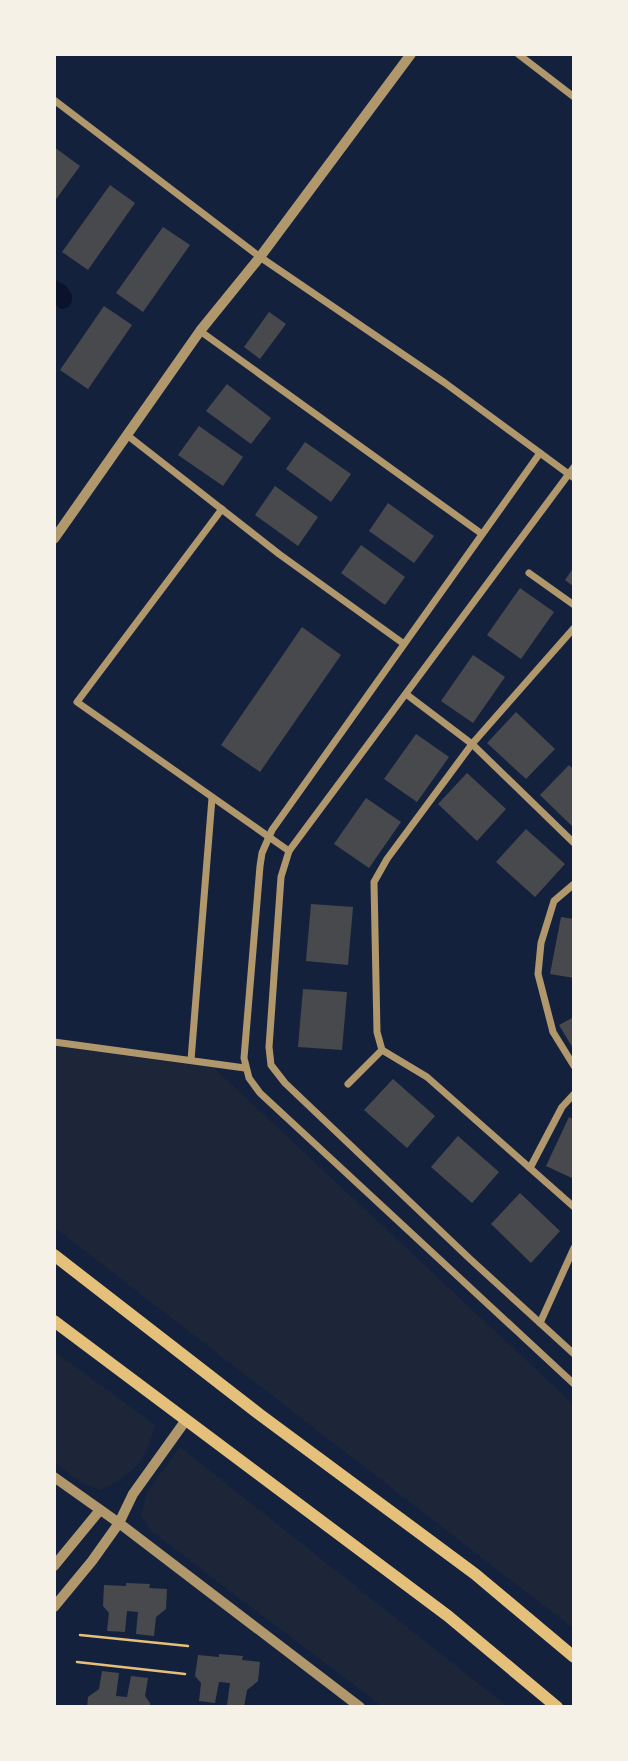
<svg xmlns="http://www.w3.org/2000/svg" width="628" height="1761" viewBox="0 0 628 1761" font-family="'Varela Round',sans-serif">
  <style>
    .green { fill: #1d2539 }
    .water { fill: #0b132b }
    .building { fill: #48494c }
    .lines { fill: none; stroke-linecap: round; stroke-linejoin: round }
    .path { stroke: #e5c07b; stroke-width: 2.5 }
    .minor { stroke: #b1986c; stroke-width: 7 }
    .tertiary { stroke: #b1986c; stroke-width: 10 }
    .primary { stroke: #e5c07b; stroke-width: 12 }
  </style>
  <rect width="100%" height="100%" fill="#14213d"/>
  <g class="green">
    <polygon points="54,1046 214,1068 574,1405 574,1629 54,1227"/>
    <path d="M54,1351l101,74c-10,38 -20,48 -55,65l-20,-8 -26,-20z"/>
    <polygon points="180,1447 508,1707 383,1707 151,1531 141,1515 147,1492"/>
  </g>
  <path class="water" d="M54,279l12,7 6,9c1,8 -3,15 -12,14l-4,-4z"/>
  <g class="building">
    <polygon points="54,147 80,166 54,202"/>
    <polygon points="110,185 135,203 88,270 62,252"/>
    <polygon points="163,227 190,245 143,312 116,293"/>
    <polygon points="104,306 132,325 88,389 60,370"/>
    <polygon points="269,312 286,324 260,359 244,347"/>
    <polygon points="227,384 271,418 251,444 206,411"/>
    <polygon points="199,426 243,457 223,486 178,455"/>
    <polygon points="305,442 351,474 331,502 286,469"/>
    <polygon points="275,486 318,517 298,546 255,515"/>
    <polygon points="388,503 434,536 414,563 369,531"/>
    <polygon points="361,545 405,577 385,605 341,573"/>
    <polygon points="574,567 574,587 565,580"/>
    <polygon points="520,588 554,612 521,659 487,635"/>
    <polygon points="302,627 341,655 260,772 221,745"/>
    <polygon points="473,655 505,677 473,723 441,701"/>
    <polygon points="516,712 555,749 526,779 487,743"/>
    <polygon points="416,734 449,757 417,802 384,779"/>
    <polygon points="569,765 574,770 574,828 540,795"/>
    <polygon points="467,773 506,809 477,841 438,804"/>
    <polygon points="366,798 401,822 369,868 334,844"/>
    <polygon points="526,829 565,864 535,897 496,862"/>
    <polygon points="311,904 353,907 348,965 306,961"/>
    <polygon points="561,917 574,919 574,978 550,974"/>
    <polygon points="303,989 347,992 342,1050 298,1047"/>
    <polygon points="574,1017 574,1050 559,1025"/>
    <polygon points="393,1079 435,1116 407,1148 364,1110"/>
    <polygon points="569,1117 574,1120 574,1179 546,1166"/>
    <polygon points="458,1136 499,1172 472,1203 431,1167"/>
    <polygon points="520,1193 560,1231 531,1263 491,1224"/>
    <polygon points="126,1583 150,1584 149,1588 167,1589 166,1609 156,1617 154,1636 136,1634 138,1612 127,1611 125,1632 107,1631 109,1613 103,1606 104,1585 126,1586"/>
    <polygon points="219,1654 243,1656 242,1660 260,1662 258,1681 247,1690 244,1707 227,1705 230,1683 219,1682 215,1703 199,1701 201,1683 195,1676 198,1655 219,1657"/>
    <polygon points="102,1671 119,1673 116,1696 127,1697 131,1676 148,1678 145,1696 150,1703 150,1707 87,1707 88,1697 99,1689"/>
  </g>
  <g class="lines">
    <g class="path">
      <polyline points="80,1635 188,1646"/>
      <polyline points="77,1662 185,1674"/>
    </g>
    <g class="minor">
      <polyline points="518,54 574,97"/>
      <polyline points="54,100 260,257 445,383 574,478"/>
      <polyline points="200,331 482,534"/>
      <polyline points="127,435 279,554 404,644"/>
      <polyline points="540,453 272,830 262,853 260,866 244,1058 249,1078 260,1093 574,1384"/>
      <polyline points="574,467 289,851 281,877 269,1047 271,1065 285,1083 470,1259 574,1354"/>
      <polyline points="222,509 77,702 289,851"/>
      <polyline points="529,573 574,605"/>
      <polyline points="574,628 472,744 387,859 374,882 377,1032 382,1050 427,1077 574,1207"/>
      <polyline points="406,694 472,744 574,843"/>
      <polyline points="574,884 554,901 541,943 538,974 553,1032 574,1066"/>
      <polyline points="54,1042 245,1068"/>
      <polyline points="191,1060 212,798"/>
      <polyline points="348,1084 382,1050"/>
      <polyline points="530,1168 562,1107 574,1094"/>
      <polyline points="540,1323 574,1248"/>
    </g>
    <g class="tertiary">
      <polyline points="54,539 200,331 260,257 411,54"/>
      <polyline points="54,1477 119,1523 360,1707"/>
      <polyline points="54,1566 100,1510"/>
      <polyline points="54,1607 92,1561 119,1523 133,1494 186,1420"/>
    </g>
    <g class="primary">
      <polyline points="54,1255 259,1414 475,1574 574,1657"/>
      <polyline points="54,1321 448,1616 557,1707"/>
    </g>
  </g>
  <rect width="628" height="1761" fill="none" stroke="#f6f1e7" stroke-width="112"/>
</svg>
